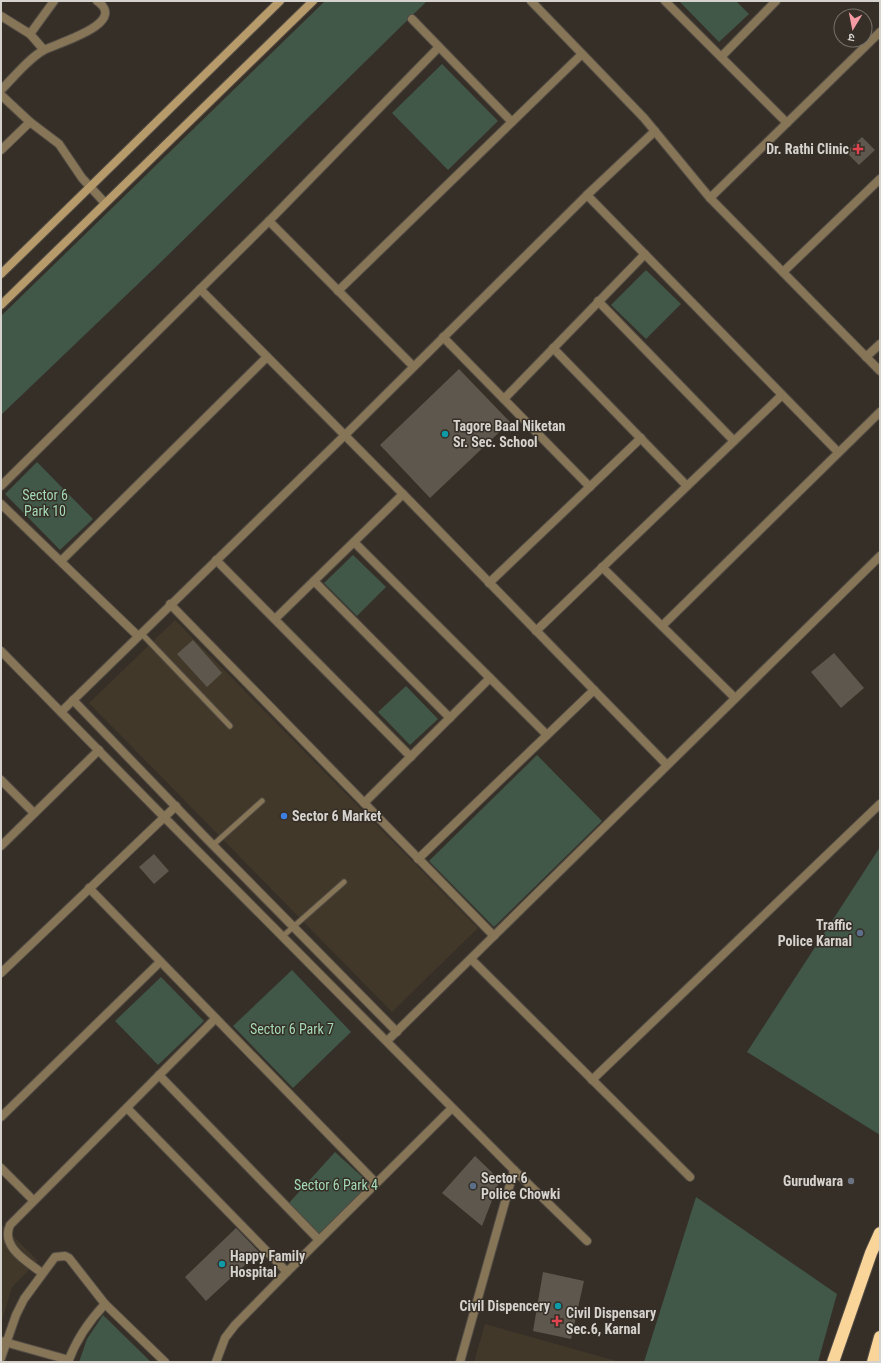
<svg xmlns="http://www.w3.org/2000/svg" width="881" height="1363" viewBox="0 0 881 1363" font-family="'Roboto Condensed','Noto Sans Devanagari',sans-serif">
  <style>
    .built { fill: #41382a }
    .green { fill: #415748 }
    .building { fill: #5d574e }
    .lines { fill: none; stroke-linecap: round; stroke-linejoin: round }
    .lane-casing { stroke: #524c45; stroke-width: 7 }
    .street-casing { stroke: #524c45; stroke-width: 10 }
    .secondary-casing { stroke: #524c45; stroke-width: 10 }
    .highway-casing { stroke: #524c45; stroke-width: 14 }
    .lane { stroke: #877557; stroke-width: 5 }
    .street { stroke: #877557; stroke-width: 8 }
    .secondary { stroke: #b89b6b; stroke-width: 8 }
    .highway { stroke: #f9d59a; stroke-width: 12 }
    .health-dot { fill: #e0444e; stroke: #352f27; stroke-width: 1.5 }
    .culture-dot { fill: #0f9aa8; stroke: #352f27; stroke-width: 1.5 }
    .shop-dot { fill: #3f7fe0; stroke: #352f27; stroke-width: 1.5 }
    .service-dot { fill: #5c6f8a; stroke: #352f27; stroke-width: 1.5 }
    .worship-dot { fill: #6b7280; stroke: #352f27; stroke-width: 1.5 }
    .labels { text-anchor: middle; dominant-baseline: central; stroke-width: 3; stroke-linejoin: round; paint-order: stroke }
    .poi-label { font-size: 14px; font-weight: bold; fill: #d6d2cd; stroke: #352f27; text-anchor: start }
    .park-label { font-size: 14px; fill: #a4dab5; stroke: #352f27 }
  </style>
  <rect width="100%" height="100%" fill="#352f27"/>
  <g class="built">
    <polygon points="175,620 478,928 392,1012 89,703"/>
    <polygon points="1,1224 38,1261 12,1287 1,1324"/>
    <polygon points="485,1324 620,1362 474,1362"/>
  </g>
  <g class="green">
    <polygon points="325,1 427,1 162,261 1,415 1,316"/>
    <polygon points="679,1 736,1 749,14 719,42"/>
    <polygon points="442,64 498,121 448,170 392,113"/>
    <polygon points="646,270 681,304 646,339 611,305"/>
    <polygon points="37,462 93,519 60,550 5,494"/>
    <polygon points="353,555 386,587 357,616 324,583"/>
    <polygon points="406,686 438,719 410,745 378,712"/>
    <polygon points="537,755 602,821 494,927 429,861"/>
    <polygon points="880,847 880,1135 747,1052"/>
    <polygon points="292,970 351,1032 293,1088 233,1026"/>
    <polygon points="161,977 204,1021 158,1065 115,1021"/>
    <polygon points="335,1152 370,1184 319,1234 288,1204"/>
    <polygon points="696,1197 837,1294 818,1362 644,1362"/>
    <polygon points="103,1315 151,1362 79,1362 87,1339"/>
  </g>
  <g class="building">
    <polygon points="862,137 875,150 859,165 846,152"/>
    <polygon points="459,369 510,422 430,498 380,445"/>
    <polygon points="193,640 222,673 207,687 177,654"/>
    <polygon points="834,653 864,688 841,708 811,672"/>
    <polygon points="154,854 169,871 154,884 139,867"/>
    <polygon points="475,1156 500,1180 482,1226 442,1193"/>
    <polygon points="236,1228 259,1252 206,1301 185,1277"/>
    <polygon points="543,1272 584,1281 571,1339 533,1331"/>
  </g>
  <g class="lines">
    <g class="lane-casing">
      <g id="lane">
        <polyline points="141,633 230,726"/>
        <polyline points="213,845 262,801"/>
        <polyline points="283,936 344,882"/>
      </g>
    </g>
    <g class="street-casing">
      <g id="street">
        <polyline points="531,1 644,118 710,198 880,371"/>
        <polyline points="665,1 787,123"/>
        <polyline points="1,16 30,34 44,50"/>
        <polyline points="412,19 512,122"/>
        <polyline points="30,34 54,1"/>
        <polyline points="721,57 776,1"/>
        <path d="M1,90c13,-13 28,-32 43,-40 14,-7 85,-27 53,-49"/>
        <polyline points="1,95 30,122 59,144 82,178 105,203"/>
        <polyline points="1,150 30,122"/>
        <polyline points="587,195 838,452"/>
        <polyline points="710,198 880,32"/>
        <polyline points="269,221 413,366"/>
        <polyline points="783,272 880,179"/>
        <polyline points="200,289 403,494 667,765"/>
        <polyline points="338,291 582,54"/>
        <polyline points="598,301 734,441"/>
        <polyline points="443,337 590,487"/>
        <polyline points="553,348 687,486"/>
        <polyline points="866,357 880,344"/>
        <polyline points="504,399 645,254"/>
        <polyline points="1,486 269,221 439,47"/>
        <polyline points="1,504 138,636"/>
        <polyline points="354,542 547,735"/>
        <polyline points="216,560 411,757"/>
        <polyline points="61,561 267,357"/>
        <polyline points="602,567 735,698"/>
        <polyline points="314,581 450,718"/>
        <polyline points="489,583 641,438"/>
        <polyline points="170,604 494,936"/>
        <polyline points="275,619 403,494"/>
        <polyline points="662,626 880,412"/>
        <polyline points="536,631 782,395"/>
        <polyline points="1,651 164,817 514,1170 587,1241"/>
        <polyline points="73,700 204,836 397,1032"/>
        <polyline points="61,712 344,436 587,195 655,131"/>
        <polyline points="1,780 34,813"/>
        <polyline points="364,803 490,678"/>
        <polyline points="1,846 99,750"/>
        <polyline points="418,859 594,690"/>
        <polyline points="89,888 376,1183"/>
        <polyline points="471,959 690,1177"/>
        <polyline points="1,973 176,806"/>
        <polyline points="387,1041 880,556"/>
        <polyline points="159,1075 319,1240"/>
        <polyline points="592,1080 880,804"/>
        <polyline points="127,1108 287,1272"/>
        <polyline points="1,1117 160,962"/>
        <polyline points="1,1168 33,1200"/>
        <path d="M42,1273c-14,-11 -42,-26 -32,-48l205,-206"/>
        <polyline points="1,1341 69,1360"/>
        <polyline points="1,1358 16,1315 24,1299 55,1257 65,1256 69,1258 105,1304 165,1362"/>
        <path d="M68,1362c8,-22 21,-41 37,-58"/>
        <polyline points="216,1362 225,1338 235,1325 287,1272 452,1108"/>
        <polyline points="460,1362 514,1170"/>
      </g>
    </g>
    <g class="secondary-casing">
      <g id="secondary">
        <polyline points="1,274 280,1"/>
        <polyline points="1,305 313,1"/>
      </g>
    </g>
    <g class="highway-casing">
      <g id="highway">
        <polyline points="833,1362 871,1253 880,1233"/>
        <polyline points="873,1362 880,1337"/>
      </g>
    </g>
    <use href="#lane" class="lane"/>
    <use href="#street" class="street"/>
    <use href="#secondary" class="secondary"/>
    <use href="#highway" class="highway"/>
  </g>
  <g class="health-dot">
    <path d="M856 143h4v4h4v4h-4v4h-4v-4h-4v-4h4z"/>
    <path d="M555 1315h4v4h4v4h-4v4h-4v-4h-4v-4h4z"/>
  </g>
  <g class="culture-dot">
    <circle cx="445" cy="434" r="4"/>
    <circle cx="222" cy="1264" r="4"/>
    <circle cx="558" cy="1306" r="4"/>
  </g>
  <circle class="shop-dot" cx="284" cy="816" r="4"/>
  <g class="service-dot">
    <circle cx="860" cy="933" r="4"/>
    <circle cx="473" cy="1186" r="4"/>
  </g>
  <circle class="worship-dot" cx="851" cy="1181" r="4"/>
  <g class="labels">
    <g class="poi-label">
      <text x="849" y="149" text-anchor="end">Dr. Rathi Clinic</text>
      <text x="453" y="426">Tagore Baal Niketan<tspan x="453" dy="16">Sr. Sec. School</tspan></text>
      <text x="292" y="816">Sector 6 Market</text>
      <text x="852" y="925" text-anchor="end">Traffic<tspan x="852" dy="16">Police Karnal</tspan></text>
      <text x="481" y="1178">Sector 6<tspan x="481" dy="16">Police Chowki</tspan></text>
      <text x="843" y="1181" text-anchor="end">Gurudwara</text>
      <text x="230" y="1256">Happy Family<tspan x="230" dy="16">Hospital</tspan></text>
      <text x="550" y="1306" text-anchor="end">Civil Dispencery</text>
      <text x="566" y="1313">Civil Dispensary<tspan x="566" dy="16">Sec.6, Karnal</tspan></text>
    </g>
    <g class="park-label">
      <text x="45" y="495">Sector 6<tspan x="45" dy="16">Park 10</tspan></text>
      <text x="292" y="1029">Sector 6 Park 7</text>
      <text x="336" y="1185">Sector 6 Park 4</text>
    </g>
  </g>
  <rect width="881" height="1363" fill="none" stroke="#d6d2cd" stroke-width="4"/>
  <g transform="translate(853 28) rotate(190)"><circle r="19" fill="#352f27" stroke="#757069"/>
  <path d="M0-3L7 15L0 10L-7 15Z" fill="#f49aa3"/>
  <text y="-6" font-size="11" font-weight="bold" text-anchor="middle" fill="#d6d2cd">उ</text>
  </g>
</svg>
